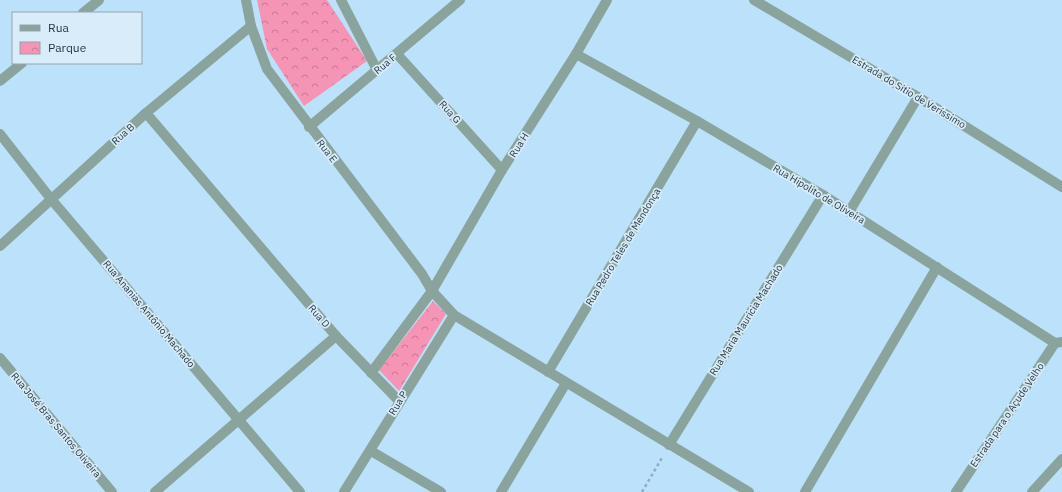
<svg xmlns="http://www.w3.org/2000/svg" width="1062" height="492" viewBox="0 0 1062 492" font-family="'IBM Plex Sans',sans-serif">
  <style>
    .park { fill: url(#park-crowns) }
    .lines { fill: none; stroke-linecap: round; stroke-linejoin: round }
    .path { stroke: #8dadc2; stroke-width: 2.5; stroke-dasharray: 3 3; stroke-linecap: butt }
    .minor { stroke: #8aa49d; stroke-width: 10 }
    .labels { text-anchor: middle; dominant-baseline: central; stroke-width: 3.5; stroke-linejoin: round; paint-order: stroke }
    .street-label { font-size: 10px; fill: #243743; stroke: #d9ecf9 }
  </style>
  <defs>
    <pattern id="park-crowns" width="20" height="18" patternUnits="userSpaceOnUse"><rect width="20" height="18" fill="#f594b5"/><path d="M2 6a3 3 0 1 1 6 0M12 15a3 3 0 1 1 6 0" fill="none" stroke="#c67a95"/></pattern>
  </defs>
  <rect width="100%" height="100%" fill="#bce2fb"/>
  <g class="park">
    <polygon points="257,0 327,0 367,61 304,106 267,49"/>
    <polygon points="433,301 446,314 399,391 379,370"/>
  </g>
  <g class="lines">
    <polyline class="path" points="642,492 663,456"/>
    <g class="minor">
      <polyline points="246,0 251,26 267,69 422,274 432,291 371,373"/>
      <polyline points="341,0 377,70"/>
      <polyline points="607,0 576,54 502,170 432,291 454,315 749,492"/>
      <polyline points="754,0 918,97 1062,187"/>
      <polyline points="83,13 99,0"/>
      <polyline points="397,54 502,170"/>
      <polyline points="576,54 697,121 823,195 1055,343"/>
      <polyline points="0,81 22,63"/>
      <polyline points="146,113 336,336 399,401"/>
      <polyline points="309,127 460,0"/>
      <polyline points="0,134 51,199 300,492"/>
      <polyline points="849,212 918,97"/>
      <polyline points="0,246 146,113 251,26"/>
      <polyline points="0,358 112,492"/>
      <polyline points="548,372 697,121"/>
      <polyline points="669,445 823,195"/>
      <polyline points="371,451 441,492"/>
      <polyline points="155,492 336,336"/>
      <polyline points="344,492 454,315"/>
      <polyline points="501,492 566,383"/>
      <polyline points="805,492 937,267"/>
      <polyline points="956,492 1055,343 1062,342"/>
      <polyline points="1032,492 1062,459"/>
    </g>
  </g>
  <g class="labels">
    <g class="street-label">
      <text transform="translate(385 64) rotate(-40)">Rua F</text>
      <text transform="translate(909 92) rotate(31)">Estrada do Sítio de Veríssimo</text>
      <text transform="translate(450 112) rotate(48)">Rua G</text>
      <text transform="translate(123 134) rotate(-42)">Rua B</text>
      <text transform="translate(519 145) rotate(-58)">Rua H</text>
      <text transform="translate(327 151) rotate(52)">Rua E</text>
      <text transform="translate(819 194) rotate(31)">Rua Hipolito de Oliveira</text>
      <text transform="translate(623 247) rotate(-59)">Rua Pedro Teles de Mendonça</text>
      <text transform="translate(149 314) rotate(50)">Rua Ananias Antônio Machado</text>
      <text transform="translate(319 316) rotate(49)">Rua D</text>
      <text transform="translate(746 320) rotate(-58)">Rua Maria Mauricia Machado</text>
      <text transform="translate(398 403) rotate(-59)">Rua P</text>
      <text transform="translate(1007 415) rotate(-56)">Estrada para o Açude Velho</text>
      <text transform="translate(56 425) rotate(50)">Rua José Bras Santos Oliveira</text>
    </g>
  </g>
  <rect x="12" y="12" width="130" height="52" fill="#d9ecf9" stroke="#91a4b0"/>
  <rect x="20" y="25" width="20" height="6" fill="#8aa49d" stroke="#91a4b0"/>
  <text x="48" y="32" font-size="12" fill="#243743">Rua</text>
  <rect x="20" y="42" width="20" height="12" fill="url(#park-crowns)" stroke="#91a4b0"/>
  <text x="48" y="52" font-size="12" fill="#243743">Parque</text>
</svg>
